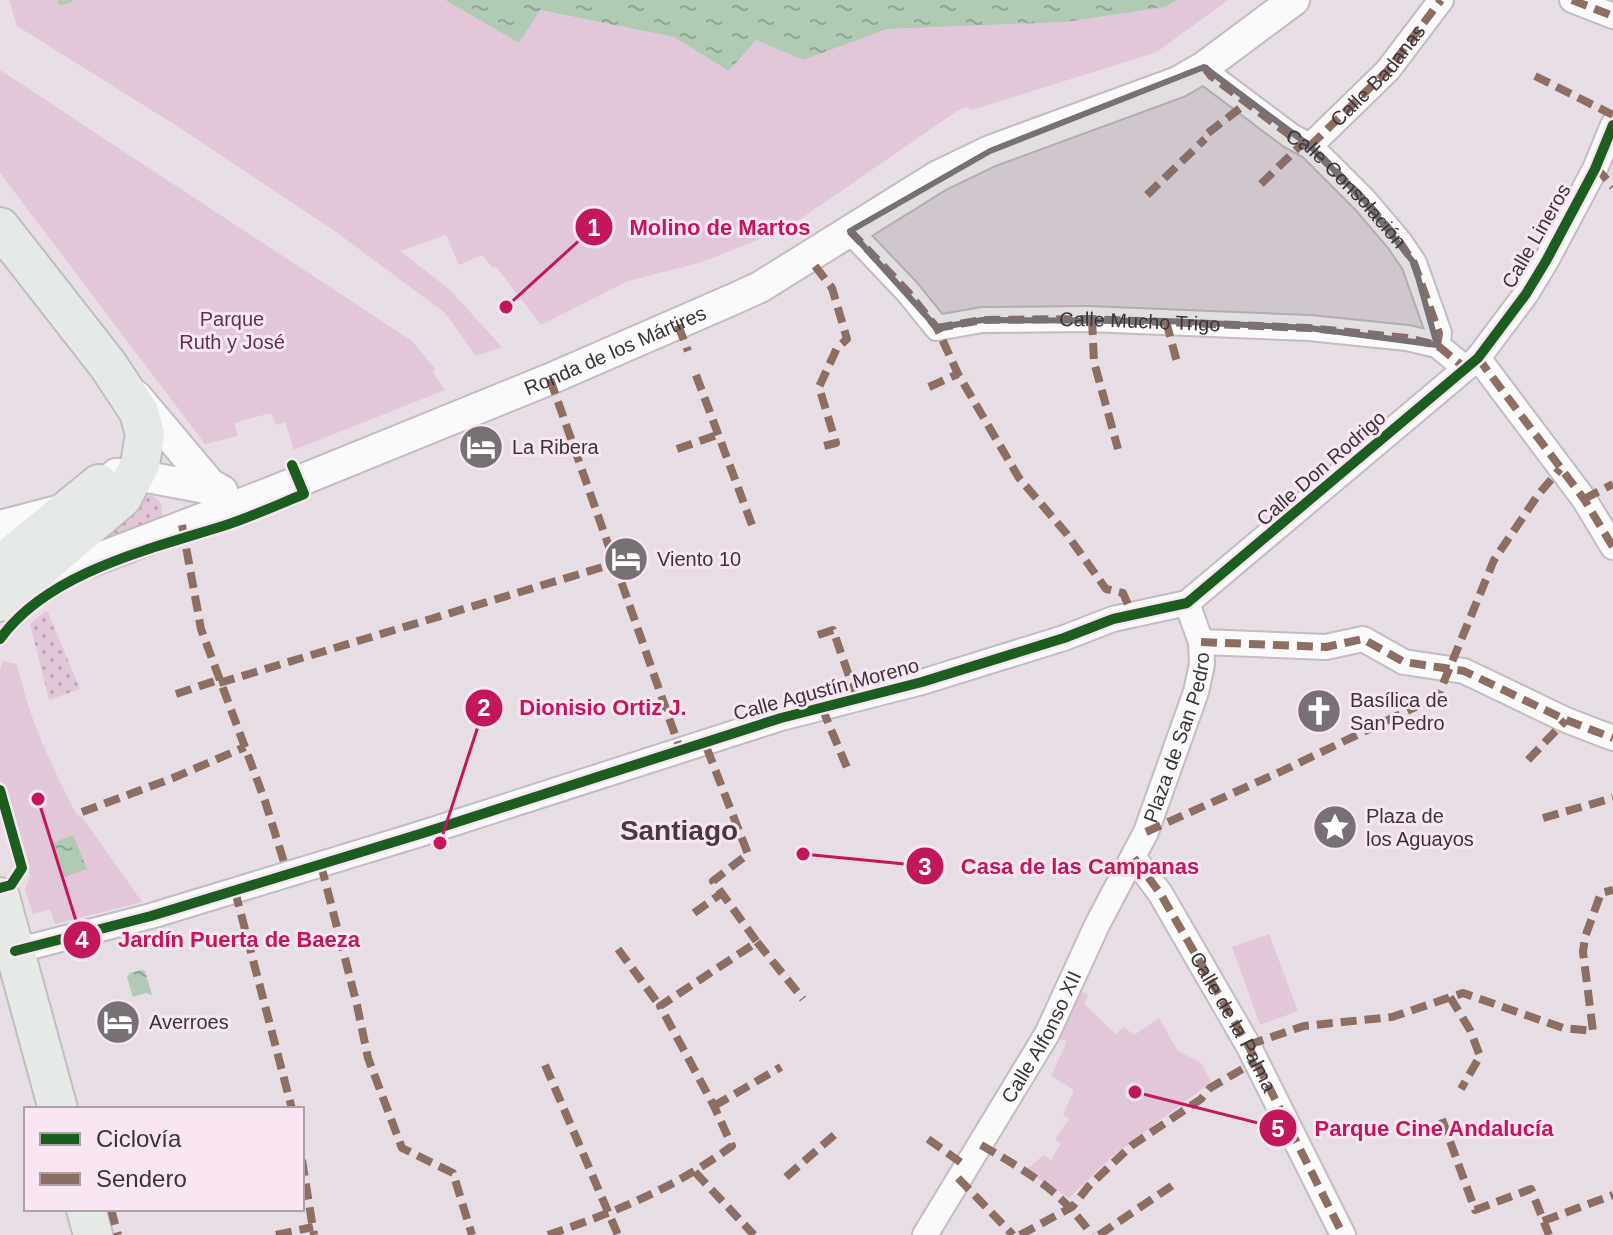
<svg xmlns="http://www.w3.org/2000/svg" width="1613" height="1235" viewBox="0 0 1613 1235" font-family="Helvetica,sans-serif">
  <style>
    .grass { fill: url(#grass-dots) }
    .green { fill: #e2c7d9 }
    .water { fill: url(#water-ripples) }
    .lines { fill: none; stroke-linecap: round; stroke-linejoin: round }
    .stream { stroke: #b0cab6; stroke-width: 6 }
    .minor-casing { stroke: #c3bcc1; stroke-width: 28 }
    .tertiary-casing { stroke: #c3bcc1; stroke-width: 34 }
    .primary-casing { stroke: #c0bcbf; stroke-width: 42 }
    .minor { stroke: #fbfafb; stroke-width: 24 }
    .tertiary { stroke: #fbfafb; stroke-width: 30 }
    .primary { stroke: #e6eae7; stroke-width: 38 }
    .quiet { stroke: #8d6e63; stroke-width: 8; stroke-dasharray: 16 8; stroke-linecap: butt }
    .cycleway-casing { stroke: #f8e6f2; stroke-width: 15 }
    .cycleway { stroke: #1b5e20; stroke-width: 10 }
    .marked { fill: #777075; fill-opacity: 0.2; stroke: #777075; stroke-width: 6; stroke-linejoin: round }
    .labels { text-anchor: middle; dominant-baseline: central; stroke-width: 6; stroke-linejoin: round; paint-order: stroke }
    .street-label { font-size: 20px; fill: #3b3539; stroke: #f8e6f2 }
    .park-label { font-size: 20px; fill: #652f56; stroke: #f8e6f2 }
    .poi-label { font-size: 20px; fill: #3b3539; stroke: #f8e6f2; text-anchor: start }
    .district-label { font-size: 28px; font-weight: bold; fill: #483a43; stroke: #f8e6f2 }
    .leader { fill: none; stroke: #c2185b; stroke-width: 3 }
    .callout-dot { fill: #c2185b; stroke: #f8e6f2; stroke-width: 3 }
    .mark-label { font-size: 24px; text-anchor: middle; font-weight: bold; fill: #fff }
    .callout-label { font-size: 22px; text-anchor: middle; font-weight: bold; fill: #c2185b; stroke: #f8e6f2; stroke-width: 6; stroke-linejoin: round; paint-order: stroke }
  </style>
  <defs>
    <pattern id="grass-dots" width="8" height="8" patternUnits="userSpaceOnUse" patternTransform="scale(2)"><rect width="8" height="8" fill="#e2c7d9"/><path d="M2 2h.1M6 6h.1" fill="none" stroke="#b8a2b1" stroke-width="1.8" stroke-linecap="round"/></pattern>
    <pattern id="water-ripples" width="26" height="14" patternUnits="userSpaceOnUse" patternTransform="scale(2)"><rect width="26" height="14" fill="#b0cab6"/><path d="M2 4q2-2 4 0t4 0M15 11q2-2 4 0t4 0" fill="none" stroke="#90a595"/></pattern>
  </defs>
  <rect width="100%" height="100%" fill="#e7dde4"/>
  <g class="grass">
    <path d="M151,495c11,5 13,13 10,24l-93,40 74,-61z"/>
    <polygon points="47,610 80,689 49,700 30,624"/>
  </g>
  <g class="green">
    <polygon points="9,0 445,0 519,43 539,10 674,37 729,71 756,40 803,60 887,29 1065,22 1165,7 1177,0 1228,0 1157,52 972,110 966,107 957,111 786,229 699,263 628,281 541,325 497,268 492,267 482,255 459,265 446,235 400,251 449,289 502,347 476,356 445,313 332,229 180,128 17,26"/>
    <polygon points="0,70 412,341 435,369 433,372 445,390 294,450 285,422 276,425 271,413 234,423 238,436 205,444 0,173"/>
    <path d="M2,661l15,3c13,58 33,98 59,150l6,3 60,85 -87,22 -5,-15 -17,5 -8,-24 5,-15 -26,-91 -4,-3v-109z"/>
    <polygon points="1269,934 1298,1011 1260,1025 1232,947"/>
    <polygon points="1074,988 1088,995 1084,1004 1116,1034 1124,1027 1134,1035 1159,1018 1177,1050 1201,1063 1211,1082 1114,1155 1069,1198 1031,1174 1028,1168 1044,1155 1051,1160 1061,1144 1055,1139 1069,1119 1063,1115 1074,1090 1051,1076 1067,1041 1047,1034"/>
  </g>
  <g class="water">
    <polygon points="445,0 1177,0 1165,7 1065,22 887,29 803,60 756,40 729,71 674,37 540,10 519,43"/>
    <polygon points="73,835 87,869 65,877 52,843"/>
    <polygon points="141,970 145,971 152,995 146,993 133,997 127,977 130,973"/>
  </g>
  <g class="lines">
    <polyline class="stream" points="61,2 69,0"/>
    <g class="minor-casing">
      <g id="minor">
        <polyline points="1572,0 1613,16"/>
        <polyline points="1204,67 1211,76 1291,136 1310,146 1365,201 1399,241 1414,263 1439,333 1437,345"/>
        <path id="s1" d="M1310,146l78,-76 53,-70"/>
        <path id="s2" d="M850,231l58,61 29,36 45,-8 106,-1 221,9 98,10 30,7 28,23"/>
        <polyline points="1478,358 1584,499 1613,547"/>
        <polyline points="1201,642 1326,647 1363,639 1404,662 1464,671 1566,720 1613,738"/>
        <polyline points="1134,858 1160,893 1248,1045 1343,1235"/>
        <polyline points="15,951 151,916 420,834 781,718 922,682 1064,638 1113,619 1187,603 1478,358 1526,294 1546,261 1595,169 1613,125"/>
        <path id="s3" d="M925,1235l122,-201 50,-109 49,-93 50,-140 6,-28 -1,-22 -14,-39"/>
      </g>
    </g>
    <g class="tertiary-casing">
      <g id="tertiary">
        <polyline points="136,396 210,484 222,491"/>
        <polyline points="116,474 136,475 222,491"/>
        <polyline points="0,526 65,509"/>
        <path id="s4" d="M34,583l238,-91 278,-113 186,-81 24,-11 178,-111 52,-25 188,-69 26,-15 90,-67"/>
      </g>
    </g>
    <g class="primary-casing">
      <g id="primary">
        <polyline points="0,227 108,365 139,412 145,434 140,465 122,498 0,602"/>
        <polyline points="0,565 99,484"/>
        <polyline points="0,897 58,1109"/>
        <polyline points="86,1209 93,1235"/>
      </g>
    </g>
    <use href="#minor" class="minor"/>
    <use href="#tertiary" class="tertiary"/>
    <use href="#primary" class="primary"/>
    <g class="quiet">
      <polyline points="1572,0 1613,16"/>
      <path id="s5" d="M1204,67l7,9 80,60 19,10 55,55 34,40 15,22 25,70 -2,12"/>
      <polyline points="1535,76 1613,115"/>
      <polyline points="1208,133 1248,102"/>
      <polyline points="1310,146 1388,70 1441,0"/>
      <polyline points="1595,169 1601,173 1613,187"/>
      <polyline points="1261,184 1303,143"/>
      <polyline points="1147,195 1205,139"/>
      <polyline points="850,231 908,292 937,328 958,374 1019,478 1066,533 1106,589 1123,593 1133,616"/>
      <polyline points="815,266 832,288 847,339 837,348 819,387 836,443 824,446"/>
      <polyline points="1092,319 1094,362 1118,449"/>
      <polyline points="1166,321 1177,362"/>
      <polyline points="678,325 688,351"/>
      <polyline points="937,328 982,320 1088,319 1309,328 1407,338 1437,345 1465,368"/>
      <polyline points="1478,358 1584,499 1613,547"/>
      <polyline points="696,375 752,525"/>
      <polyline points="550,379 680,749"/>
      <polyline points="929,387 958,374"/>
      <polyline points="677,449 717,435"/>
      <polyline points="1584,499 1613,484"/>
      <polyline points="182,525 201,629 265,801 288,875"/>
      <polyline points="818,635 833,630 857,699"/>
      <polyline points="1201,642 1326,647 1363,639 1404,662 1464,671 1566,720 1613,738"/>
      <polyline points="219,683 616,563"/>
      <polyline points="176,694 218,680"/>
      <polyline points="822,708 848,770"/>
      <polyline points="1528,760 1566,720"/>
      <polyline points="82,812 173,778 245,747"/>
      <polyline points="1543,818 1613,798"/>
      <polyline points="1146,832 1280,772 1438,696 1494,560 1538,495 1560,469"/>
      <path id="s6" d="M1134,858l26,35 88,152 95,190"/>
      <polyline points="321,865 357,1005 368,1058 402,1148 453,1173 472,1235"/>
      <polyline points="235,891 292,1109"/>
      <polyline points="694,913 722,893"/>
      <polyline points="757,942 803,999"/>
      <polyline points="618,949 660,1006"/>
      <polyline points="1450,997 1470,1030 1480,1056 1461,1089"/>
      <polyline points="1248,1045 1304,1026 1392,1017 1463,993 1563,1028 1593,1031 1583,952 1585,937 1601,893 1613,890"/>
      <polyline points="545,1065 618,1235"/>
      <polyline points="714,1106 781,1067"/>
      <polyline points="1442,1119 1475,1210 1531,1189 1549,1235"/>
      <polyline points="928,1139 967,1167"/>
      <path d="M981,1145c47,27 79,45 111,90"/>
      <polyline points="302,1160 314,1235"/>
      <polyline points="695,1172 754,1235"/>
      <polyline points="786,1177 840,1130"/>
      <polyline points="958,1178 1013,1235"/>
      <polyline points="111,1209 118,1235"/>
      <polyline points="1543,1221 1613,1195"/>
      <polyline points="276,1235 313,1227"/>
      <path d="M548,1235c69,-24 125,-46 184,-89l-18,-40 -54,-100 97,-64 -44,-61 35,-27 -44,-113"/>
      <polyline points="1020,1235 1072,1207 1088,1187 1131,1146 1201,1099 1210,1088 1256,1061"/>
      <polyline points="1099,1235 1176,1183"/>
    </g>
    <g class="cycleway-casing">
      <g id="cycleway">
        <path d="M0,639c47,-66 149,-90 223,-113 28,-9 54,-21 81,-32l-12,-29"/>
        <polyline points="0,790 22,868 11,885 0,888"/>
        <polyline points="15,951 151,916 420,834 781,718 922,682 1064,638 1113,619 1187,603 1478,358 1526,294 1546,261 1595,169 1613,125"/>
      </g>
    </g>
    <use href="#cycleway" class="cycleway"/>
  </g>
  <path class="marked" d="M1204,67l106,79 55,55 49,62 23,82 -128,-17 -143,-7 -184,-1 -45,8 -87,-97 140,-80z"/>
  <defs>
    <g id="hotel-disc" transform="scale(2.3)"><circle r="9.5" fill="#777075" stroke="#f8e6f2"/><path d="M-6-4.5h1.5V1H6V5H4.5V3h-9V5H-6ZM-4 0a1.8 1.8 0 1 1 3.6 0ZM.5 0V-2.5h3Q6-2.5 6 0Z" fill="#fff"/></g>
    <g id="church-disc" transform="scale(2.3)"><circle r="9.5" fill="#777075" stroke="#f8e6f2"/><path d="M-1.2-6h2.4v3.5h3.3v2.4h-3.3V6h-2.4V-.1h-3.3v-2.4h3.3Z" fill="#fff"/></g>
    <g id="sight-disc" transform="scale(2.3)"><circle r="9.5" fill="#777075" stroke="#f8e6f2"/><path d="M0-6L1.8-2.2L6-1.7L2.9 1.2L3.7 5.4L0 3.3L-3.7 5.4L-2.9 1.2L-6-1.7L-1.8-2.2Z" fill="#fff"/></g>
  </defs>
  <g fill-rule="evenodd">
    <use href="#hotel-disc" x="481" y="447"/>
    <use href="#hotel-disc" x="626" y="559"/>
    <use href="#church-disc" x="1319" y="711"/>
    <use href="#sight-disc" x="1335" y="827"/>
    <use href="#hotel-disc" x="118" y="1022"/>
  </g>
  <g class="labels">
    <g class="street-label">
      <text stroke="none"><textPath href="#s1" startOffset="98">Calle Badanas</textPath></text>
      <text stroke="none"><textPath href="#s5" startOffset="188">Calle Consolación</textPath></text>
      <text transform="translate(1536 236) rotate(-60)">Calle Lineros</text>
      <text stroke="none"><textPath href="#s2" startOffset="334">Calle Mucho Trigo</textPath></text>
      <text stroke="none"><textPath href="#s4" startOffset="626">Ronda de los Mártires</textPath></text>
      <text transform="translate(1321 468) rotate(-41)">Calle Don Rodrigo</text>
      <text transform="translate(826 689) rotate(-15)">Calle Agustín Moreno</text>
      <text stroke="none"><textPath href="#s3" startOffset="560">Plaza de San Pedro</textPath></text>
      <text stroke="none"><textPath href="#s6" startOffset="192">Calle de la Palma</textPath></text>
      <text stroke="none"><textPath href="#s3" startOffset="230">Calle Alfonso XII</textPath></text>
    </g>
    <g class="park-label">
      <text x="232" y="319">Parque<tspan x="232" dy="23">Ruth y José</tspan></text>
    </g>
    <g class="poi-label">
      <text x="512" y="447">La Ribera</text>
      <text x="657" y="559">Viento 10</text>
      <text x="1350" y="700">Basílica de<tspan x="1350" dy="23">San Pedro</tspan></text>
      <text x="1366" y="816">Plaza de<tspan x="1366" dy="23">los Aguayos</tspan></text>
      <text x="149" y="1022">Averroes</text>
    </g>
    <g class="district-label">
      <text x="679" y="830">Santiago</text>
    </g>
  </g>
  <path class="leader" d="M506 307L594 227M440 843L484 708M803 854L925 866M38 799L82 940M1135 1092L1278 1128"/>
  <g class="callout-dot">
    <circle cx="506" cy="307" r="8"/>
    <circle cx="440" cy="843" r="8"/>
    <circle cx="803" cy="854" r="8"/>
    <circle cx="38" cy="799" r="8"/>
    <circle cx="1135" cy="1092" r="8"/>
    <circle cx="594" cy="227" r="20"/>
    <circle cx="484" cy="708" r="20"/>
    <circle cx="925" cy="866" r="20"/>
    <circle cx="82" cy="940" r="20"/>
    <circle cx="1278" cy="1128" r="20"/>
  </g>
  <g class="mark-label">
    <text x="594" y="236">1</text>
    <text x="484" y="716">2</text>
    <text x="925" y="875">3</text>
    <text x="82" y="948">4</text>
    <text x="1278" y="1137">5</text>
  </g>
  <g class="callout-label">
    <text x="720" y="235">Molino de Martos</text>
    <text x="603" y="715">Dionisio Ortiz J.</text>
    <text x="1080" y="874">Casa de las Campanas</text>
    <text x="239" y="947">Jardín Puerta de Baeza</text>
    <text x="1434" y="1136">Parque Cine Andalucía</text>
  </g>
  <rect x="24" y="1107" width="280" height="104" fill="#f8e6f2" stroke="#ac9fa8" stroke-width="2"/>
  <rect x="40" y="1133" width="40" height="12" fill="#1b5e20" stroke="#ac9fa8" stroke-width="2"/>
  <text x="96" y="1147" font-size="24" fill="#3b3539">Ciclovía</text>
  <rect x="40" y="1173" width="40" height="12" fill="#8d6e63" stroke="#ac9fa8" stroke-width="2"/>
  <text x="96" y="1187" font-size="24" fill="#3b3539">Sendero</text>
</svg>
